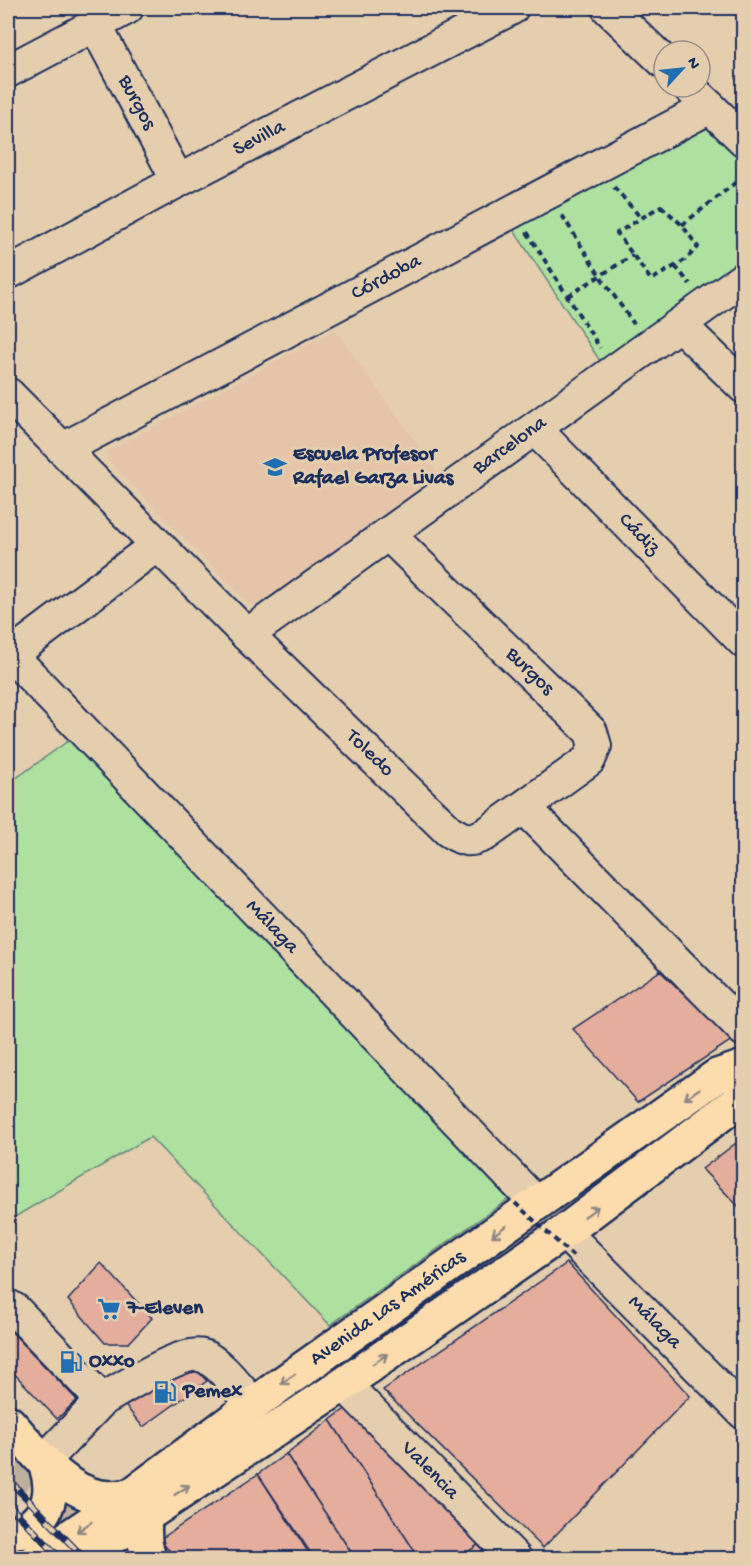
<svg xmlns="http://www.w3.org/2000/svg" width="751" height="1566" viewBox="0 0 751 1566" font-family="'Gochi Hand',sans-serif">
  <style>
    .built { fill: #e5c4a9 }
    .green { fill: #aee0a0; stroke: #64887f; stroke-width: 1.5 }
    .building { fill: #e4ad9c; stroke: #1b2f5e; stroke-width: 1.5 }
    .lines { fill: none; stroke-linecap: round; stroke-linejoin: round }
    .highway-tunnel { stroke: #bdae9e; stroke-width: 33; stroke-dasharray: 33 16; stroke-linecap: butt }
    .minor-casing { stroke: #1b2f5e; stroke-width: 36 }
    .major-casing { stroke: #1b2f5e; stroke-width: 38 }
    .highway-casing { stroke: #1b2f5e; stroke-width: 38 }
    .path { stroke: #1b2f5e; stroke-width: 4; stroke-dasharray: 6 4.5; stroke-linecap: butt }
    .minor { stroke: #e5ceae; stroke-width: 32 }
    .major { stroke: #fcdcac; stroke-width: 33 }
    .highway { stroke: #fcdcac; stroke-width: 33 }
    .rail-casing { stroke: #1b2f5e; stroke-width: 7 }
    .rail { stroke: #e5ceae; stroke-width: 4.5; stroke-dasharray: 14; stroke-linecap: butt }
    .path-bridge { stroke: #1b2f5e; stroke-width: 4; stroke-dasharray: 6 4.5; stroke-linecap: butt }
    .oneway { stroke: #8c8685 }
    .labels { text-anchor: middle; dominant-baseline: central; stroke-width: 6; stroke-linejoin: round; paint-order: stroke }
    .street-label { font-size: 21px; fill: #1b2f5e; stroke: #e5ceae }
    .poi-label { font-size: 21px; font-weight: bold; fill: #1b2f5e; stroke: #e5ceae; text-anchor: start }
  </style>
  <rect width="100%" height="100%" fill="#e5ceae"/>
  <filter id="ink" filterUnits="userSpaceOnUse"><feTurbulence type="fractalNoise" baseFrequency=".0167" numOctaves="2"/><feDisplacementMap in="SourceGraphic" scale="12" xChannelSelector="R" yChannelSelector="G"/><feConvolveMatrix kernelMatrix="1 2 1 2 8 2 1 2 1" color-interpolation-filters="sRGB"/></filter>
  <g filter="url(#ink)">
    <polygon class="built" points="335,330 440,476 258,604 249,604 107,459 107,452"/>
    <g class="green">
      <polygon points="707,128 718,129 743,154 743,270 604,367 513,229"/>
      <polygon points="75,736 514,1195 330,1325 150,1137 8,1221 8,784"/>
    </g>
    <g class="building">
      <polygon points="660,971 732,1040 638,1102 573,1029"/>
      <polygon points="744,1137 744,1212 702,1169"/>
      <polygon points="101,1263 152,1318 129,1343 105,1343 68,1300"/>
      <polygon points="567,1263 690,1396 543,1548 383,1390"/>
      <polygon points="8,1328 77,1400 57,1419 8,1367"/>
      <polygon points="187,1360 207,1381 143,1427 122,1402"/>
      <polygon points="351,1405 478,1545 459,1558 419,1558 330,1420"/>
      <polygon points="330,1420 419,1558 355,1558 286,1454"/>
      <polygon points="286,1454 355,1558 314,1558 258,1474"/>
      <polygon points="258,1474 312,1558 177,1558 159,1540"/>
      <polygon points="478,1545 491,1558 459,1558"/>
    </g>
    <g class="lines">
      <polyline class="highway-tunnel" points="8,1461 96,1553"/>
      <g class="minor-casing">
        <g id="minor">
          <polyline points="608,8 664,62"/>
          <path id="s1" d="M95,25l83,156"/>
          <polyline points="8,71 127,8"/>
          <polyline points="689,87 744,140"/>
          <path id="s2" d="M8,273l170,-92 334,-173"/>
          <polyline points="680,325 744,387"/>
          <path id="s3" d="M8,394l239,241 202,196c16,10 20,11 37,3l103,-74 6,-14 -4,-14 -203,-198"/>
          <path id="s4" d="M535,429l209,213"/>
          <path id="s5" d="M63,449l647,-342"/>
          <path id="s6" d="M247,635l497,-357"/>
          <path id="s7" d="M8,652l528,551"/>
          <polyline points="8,657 157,545"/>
          <polyline points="524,807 744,1030"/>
          <path id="s8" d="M564,1232l180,181"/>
          <path d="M8,1306l7,4 87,90c20,-11 81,-51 101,-44 17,6 38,36 51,49"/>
          <path id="s9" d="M344,1384l171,174"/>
          <polyline points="44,1461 102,1400"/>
        </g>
      </g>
      <g class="major-casing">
        <g id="major">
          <path id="s10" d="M38,1558l92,-62 150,-111 437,-309 27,-9"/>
          <polyline points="82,1558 344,1384 564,1232 740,1100 744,1096"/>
        </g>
      </g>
      <g class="highway-casing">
        <g id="highway">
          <path d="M8,1422c25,27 55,70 93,75 10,2 19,0 29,-1"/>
          <polyline points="144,1515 145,1543 149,1558"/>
          <path d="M8,1534c39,-7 50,-39 36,-73"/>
        </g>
      </g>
      <g class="path">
        <polyline points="614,187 641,218"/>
        <polygon points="661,206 682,225 698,247 685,260 651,280 617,233"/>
        <polyline points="562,215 600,276 634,324"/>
        <polyline points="682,225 744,176"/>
        <polyline points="527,232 600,348"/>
        <polyline points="675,266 690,284"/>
        <polyline points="568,296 633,255"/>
      </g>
      <use href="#minor" class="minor"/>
      <use href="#major" class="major"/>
      <use href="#highway" class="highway"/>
      <g class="rail-casing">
        <g id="rail">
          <polyline points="8,1479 84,1558"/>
          <polyline points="8,1504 60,1558"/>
        </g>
      </g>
      <use href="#rail" class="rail"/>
      <polyline class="path-bridge" points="515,1203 573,1256"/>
    </g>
    <defs><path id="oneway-shaft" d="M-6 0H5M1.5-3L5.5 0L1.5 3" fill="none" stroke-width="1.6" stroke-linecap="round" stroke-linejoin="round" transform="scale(1.5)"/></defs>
    <g class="oneway">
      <use href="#oneway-shaft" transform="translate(692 1094) rotate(145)"/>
      <use href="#oneway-shaft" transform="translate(591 1212) rotate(-37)"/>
      <use href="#oneway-shaft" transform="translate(499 1231) rotate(143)"/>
      <use href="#oneway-shaft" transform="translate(380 1359) rotate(-35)"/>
      <use href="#oneway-shaft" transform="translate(288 1379) rotate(145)"/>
      <use href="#oneway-shaft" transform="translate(182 1490) rotate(-33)"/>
      <use href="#oneway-shaft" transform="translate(84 1527) rotate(146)"/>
    </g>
  </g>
  <defs>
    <g id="school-bare" transform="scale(1.8)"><path d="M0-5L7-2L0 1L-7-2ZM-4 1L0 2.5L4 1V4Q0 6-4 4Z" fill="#1f6fb2" stroke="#e5ceae" stroke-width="2.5" paint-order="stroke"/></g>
    <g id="supermarket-bare" transform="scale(1.8)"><path d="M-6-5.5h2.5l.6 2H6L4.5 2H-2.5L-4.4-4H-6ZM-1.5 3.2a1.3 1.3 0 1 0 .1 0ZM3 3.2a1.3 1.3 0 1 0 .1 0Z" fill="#1f6fb2" stroke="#e5ceae" stroke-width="2.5" paint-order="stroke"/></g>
    <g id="fuel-bare" transform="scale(1.8)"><path d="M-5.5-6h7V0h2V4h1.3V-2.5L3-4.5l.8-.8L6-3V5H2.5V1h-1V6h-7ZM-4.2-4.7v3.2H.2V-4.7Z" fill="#1f6fb2" stroke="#e5ceae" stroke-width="2.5" paint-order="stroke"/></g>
  </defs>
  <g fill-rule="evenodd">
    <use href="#school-bare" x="275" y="467"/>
    <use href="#supermarket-bare" x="109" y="1309"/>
    <use href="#fuel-bare" x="71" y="1362"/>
    <use href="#fuel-bare" x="165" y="1392"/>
  </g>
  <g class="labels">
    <g class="street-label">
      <text stroke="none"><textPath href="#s1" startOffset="88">Burgos</textPath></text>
      <text stroke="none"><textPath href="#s2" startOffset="285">Sevilla</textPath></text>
      <text stroke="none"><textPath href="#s5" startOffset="366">Córdoba</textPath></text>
      <text stroke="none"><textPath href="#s6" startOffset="324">Barcelona</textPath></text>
      <text stroke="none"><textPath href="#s4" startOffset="148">Cádiz</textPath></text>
      <text transform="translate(529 672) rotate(44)">Burgos</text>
      <text stroke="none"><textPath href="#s3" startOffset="510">Toledo</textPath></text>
      <text stroke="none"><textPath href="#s7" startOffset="381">Málaga</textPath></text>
      <text stroke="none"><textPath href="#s10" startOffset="430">Avenida Las Américas</textPath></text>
      <text stroke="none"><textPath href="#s8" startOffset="128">Málaga</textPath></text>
      <text stroke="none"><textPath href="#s9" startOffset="122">Valencia</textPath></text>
    </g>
    <g class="poi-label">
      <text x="293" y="455">Escuela Profesor<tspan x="293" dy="24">Rafael Garza Livas</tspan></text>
      <text x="127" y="1309">7-Eleven</text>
      <text x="89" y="1362">Oxxo</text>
      <text x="183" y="1392">Pemex</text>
    </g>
  </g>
  <rect width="751" height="1566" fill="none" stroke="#e5ceae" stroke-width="30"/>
  <rect x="15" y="15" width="721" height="1536" fill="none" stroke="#1b2f5e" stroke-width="2" filter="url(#ink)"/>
  <g transform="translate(682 69) rotate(63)"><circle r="28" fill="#e5ceae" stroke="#948e8e" stroke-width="1.5"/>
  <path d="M0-4.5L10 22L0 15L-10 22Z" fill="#1f6fb2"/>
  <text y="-9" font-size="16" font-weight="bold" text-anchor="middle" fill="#1b2f5e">N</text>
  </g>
</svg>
